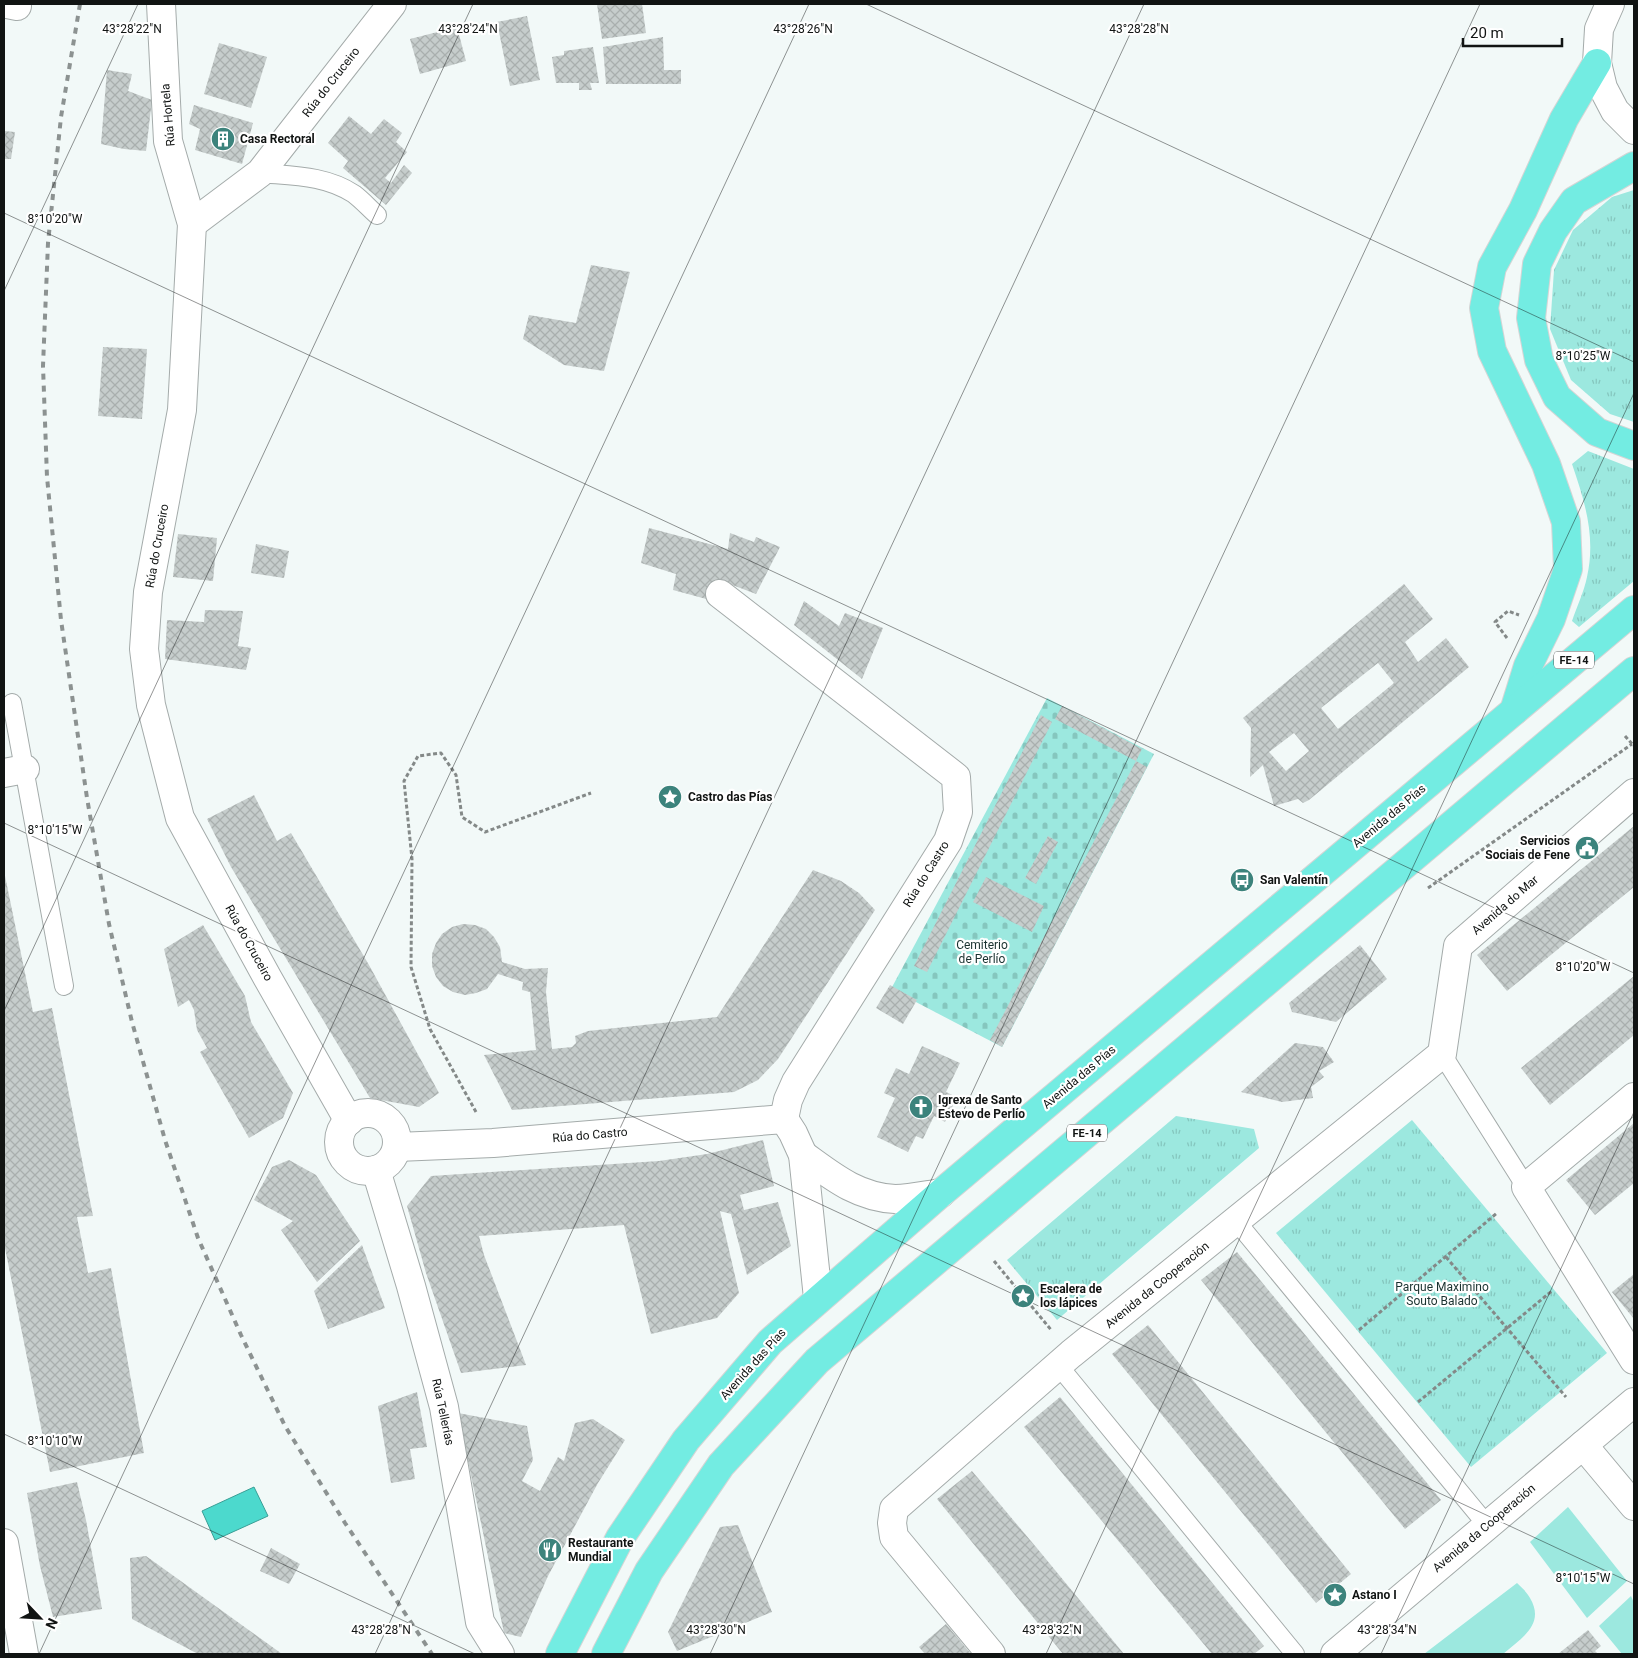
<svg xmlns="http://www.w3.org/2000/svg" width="1638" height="1658" viewBox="0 0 1638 1658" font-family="Roboto,sans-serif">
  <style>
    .grass { fill: url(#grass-tufts) }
    .cemetery { fill: url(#cemetery-stones) }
    .garden { fill: #9ce8df }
    .water { fill: #4cd9cd; stroke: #3a9e95 }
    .building { fill: url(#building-cross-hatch); fill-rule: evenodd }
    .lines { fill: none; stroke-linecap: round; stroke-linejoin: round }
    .service-casing { stroke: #a4abaa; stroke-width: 20 }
    .minor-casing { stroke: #a4abaa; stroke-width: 30 }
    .tertiary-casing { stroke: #a4abaa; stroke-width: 30 }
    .trunk-casing { stroke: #d4d5d5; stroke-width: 30 }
    .path { stroke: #848988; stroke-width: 3; stroke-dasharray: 4 2.5; stroke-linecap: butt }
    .service { stroke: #fff; stroke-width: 18 }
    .minor { stroke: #fff; stroke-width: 28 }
    .tertiary { stroke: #fff; stroke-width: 28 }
    .trunk { stroke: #73ece2; stroke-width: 28 }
    .rail { stroke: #8c9291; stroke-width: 4; stroke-dasharray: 6 6; stroke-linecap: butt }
    .ticks { fill: none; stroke: #111413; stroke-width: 1; stroke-opacity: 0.45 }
    .labels { text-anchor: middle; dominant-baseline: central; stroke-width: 4.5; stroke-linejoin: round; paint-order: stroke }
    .shield { fill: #fff; stroke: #585a5a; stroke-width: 1 }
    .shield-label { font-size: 11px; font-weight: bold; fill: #111413 }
    .street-label { font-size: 12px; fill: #111413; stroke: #fff }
    .poi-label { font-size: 12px; font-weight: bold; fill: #111413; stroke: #fff; text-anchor: start }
    .park-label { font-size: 12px; fill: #1a3230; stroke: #fff }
    .ticks-label { font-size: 12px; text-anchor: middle; fill: #111413; stroke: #fff; stroke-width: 4.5; stroke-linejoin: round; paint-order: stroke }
  </style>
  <defs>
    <pattern id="grass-tufts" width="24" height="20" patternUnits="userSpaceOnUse" patternTransform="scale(1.25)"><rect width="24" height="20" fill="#9ce8df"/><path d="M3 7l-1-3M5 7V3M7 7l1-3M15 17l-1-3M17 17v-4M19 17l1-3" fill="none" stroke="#85c6be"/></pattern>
    <pattern id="cemetery-stones" width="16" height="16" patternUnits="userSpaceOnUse" patternTransform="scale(1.25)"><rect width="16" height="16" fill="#9ce8df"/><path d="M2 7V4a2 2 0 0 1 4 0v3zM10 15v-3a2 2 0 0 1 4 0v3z" fill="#85c6be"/></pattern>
    <pattern id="building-cross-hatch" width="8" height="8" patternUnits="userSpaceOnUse" patternTransform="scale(1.25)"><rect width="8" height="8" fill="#c6cdcc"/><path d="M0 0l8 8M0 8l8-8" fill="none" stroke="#a9afae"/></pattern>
  </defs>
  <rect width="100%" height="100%" fill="#f2f9f8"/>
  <g class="grass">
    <polygon points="1634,190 1634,422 1610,414 1571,380 1550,329 1554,270 1573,230 1612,197"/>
    <path d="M1588,451l46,18v112l-55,46 -7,-6c5,-15 12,-29 15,-44 9,-40 -2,-75 -15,-113z"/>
    <polygon points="1176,1116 1254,1129 1259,1148 1057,1320 1007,1260"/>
    <polygon points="1412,1120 1607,1353 1471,1467 1276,1233"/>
  </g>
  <polygon class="cemetery" points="1047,698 1154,754 1002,1047 891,989"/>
  <g class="garden">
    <polygon points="1568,1507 1627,1581 1587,1618 1530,1542"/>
    <path d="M1517,1583c4,4 10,9 13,15 16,27 -10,41 -27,56h-79z"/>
    <polygon points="1631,1596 1634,1603 1634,1654 1622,1654 1599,1626"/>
  </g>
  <polygon class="water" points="254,1487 268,1516 215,1540 202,1511"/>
  <g class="building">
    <polygon points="597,4 642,4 646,33 602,39"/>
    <polygon points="527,16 540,80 510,86 497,22"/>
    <polygon points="457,27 466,61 420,74 410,39"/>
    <polygon points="663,37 664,70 681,70 681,84 606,84 603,47"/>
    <polygon points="219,43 267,57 251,108 204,94"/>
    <polygon points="593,47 599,83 590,83 592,90 579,90 579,83 556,83 552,57 564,55 564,51"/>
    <polygon points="107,70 132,74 128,91 152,100 146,151 124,149 101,144"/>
    <polygon points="194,105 253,123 242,164 195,150 200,129 189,124"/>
    <polygon points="349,116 371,134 384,119 402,133 396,142 407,152 385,178 391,183 404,165 412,173 386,205 343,168 348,161 328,143"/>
    <polygon points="4,131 15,132 11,159 4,159"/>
    <polygon points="591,265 630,272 604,371 564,365 523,339 529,315 576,323"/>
    <polygon points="103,347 147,349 142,419 98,416"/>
    <polygon points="649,528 728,549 730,533 754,542 756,537 780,547 756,594 722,581 710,600 673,590 676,574 641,563"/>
    <polygon points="178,534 217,538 213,581 173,577"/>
    <polygon points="256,544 289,551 284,578 251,573"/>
    <path d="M1404,584l29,35 -28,23 13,20 28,-24 23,29 -160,133 -6,3 -5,-4 -24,7 -11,-41 -13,12 1,-49 -8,-10zM1378,663l16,20 -56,46 -17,-21zM1294,733l15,18 -23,20 -17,-19z"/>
    <polygon points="804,601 839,626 845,613 883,628 862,679 794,625"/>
    <polygon points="205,610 243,611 238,646 251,648 246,670 165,659 167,620 204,622"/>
    <polygon points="1062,706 1142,749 1136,761 1055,719"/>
    <polygon points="1041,715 1052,722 927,972 914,966"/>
    <polygon points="1136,761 1147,767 1002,1047 990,1040"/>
    <polygon points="254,795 277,841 291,833 369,965 439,1093 419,1107 370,1098 231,867 207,819"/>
    <polygon points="1634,826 1634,887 1507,991 1477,955"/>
    <polygon points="1048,836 1058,842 1036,884 1025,878"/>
    <polygon points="813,870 841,881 859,893 875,910 778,1059 758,1080 734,1092 512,1110 484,1055 536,1050 530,992 522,990 523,982 498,974 487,989 476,993 465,995 453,992 443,986 436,977 432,966 432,954 436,943 442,934 452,927 463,924 475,925 486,929 494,937 500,947 502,962 525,969 548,968 546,992 552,1049 572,1047 576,1043 575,1036 588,1031 717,1017"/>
    <polygon points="4,871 33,1012 52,1008 93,1216 77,1217 88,1273 111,1268 144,1453 50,1472 4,1243"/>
    <polygon points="986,877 1044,906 1032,932 973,902"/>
    <polygon points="203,925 245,996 251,1022 293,1093 283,1118 249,1138 200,1052 207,1048 197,1030 194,1010 189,1000 178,1007 164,949"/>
    <polygon points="1360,945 1387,979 1336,1022 1292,1012 1289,1003"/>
    <polygon points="1634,976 1634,1035 1550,1105 1521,1068"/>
    <polygon points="890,985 917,1000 903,1024 876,1008"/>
    <polygon points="1295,1043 1323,1047 1334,1062 1319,1071 1324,1077 1311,1087 1313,1098 1282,1102 1241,1092"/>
    <polygon points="922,1046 960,1063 946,1092 957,1097 945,1122 934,1116 923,1139 916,1136 908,1152 877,1137 895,1098 884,1093 896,1068 909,1074"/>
    <polygon points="1634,1123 1634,1183 1595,1215 1566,1180"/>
    <polygon points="763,1140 774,1186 740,1195 744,1210 778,1202 791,1246 747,1275 731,1214 720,1211 739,1293 717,1318 651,1334 624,1225 479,1236 484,1255 526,1365 461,1373 426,1273 407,1206 431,1176 659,1161 707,1154"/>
    <polygon points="289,1160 316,1175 360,1241 317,1282 281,1230 293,1221 254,1200 272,1167"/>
    <polygon points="362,1245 385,1308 328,1329 314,1291"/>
    <polygon points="1237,1252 1441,1500 1405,1529 1201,1280"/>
    <polygon points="1634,1274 1634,1319 1612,1292"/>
    <polygon points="1148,1325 1351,1574 1316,1603 1112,1354"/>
    <polygon points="417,1392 427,1447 410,1449 415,1479 391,1483 378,1406"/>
    <polygon points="1060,1397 1264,1646 1254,1654 1212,1654 1024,1427"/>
    <polygon points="458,1413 527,1426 533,1460 522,1481 540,1491 558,1457 564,1461 575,1423 593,1419 625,1440 598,1483 548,1576 521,1637 504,1633"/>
    <polygon points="972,1471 1041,1553 1124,1654 1063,1654 937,1499"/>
    <polygon points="77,1482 86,1520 102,1609 53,1617 40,1566 27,1493"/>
    <polygon points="738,1525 772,1612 677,1651 668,1632 720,1527"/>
    <polygon points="271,1548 300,1564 289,1584 260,1571"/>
    <polygon points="146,1556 282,1654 198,1654 132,1619 130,1558"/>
    <polygon points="946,1624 971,1654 925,1654 919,1647"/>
    <polygon points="1588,1630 1601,1646 1595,1651 1598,1654 1558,1654"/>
  </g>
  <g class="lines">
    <g class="service-casing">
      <g id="service">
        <path d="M260,173c32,3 65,2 94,21 8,6 15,14 23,21"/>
        <polyline points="12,703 64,986"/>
        <polyline points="1442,1054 1526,1187"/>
        <polyline points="1236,1221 1487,1525"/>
        <polyline points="1058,1365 1295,1654"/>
      </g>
    </g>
    <g class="minor-casing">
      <g id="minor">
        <polyline points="7,4 17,6"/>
        <polyline points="192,224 260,173 392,4"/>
        <polyline points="720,594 956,777 958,812 948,841 796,1082 788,1100 784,1119"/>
        <polyline points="4,773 25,769"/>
        <polyline points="1634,1097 1526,1187 1634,1360"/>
        <polyline points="1583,1445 1634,1506"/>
        <polyline points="991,1654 894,1537 892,1523 894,1509 1071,1354 1442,1054 1458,946 1634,793"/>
        <polyline points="1335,1654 1634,1402"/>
      </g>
    </g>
    <g class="tertiary-casing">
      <g id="tertiary">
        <polyline points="161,4 168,141 192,224 182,410 148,592 144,649 151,705 180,818 267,977 349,1121"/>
        <polyline points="1610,4 1599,29 1597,63 1603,88 1615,111 1634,130"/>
        <circle cx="368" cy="1142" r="29"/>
        <polyline points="397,1147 493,1143 784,1119 793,1133 803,1155 818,1298"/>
        <path d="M803,1155c29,21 54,42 92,44 15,0 32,-4 46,-6"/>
        <polyline points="376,1170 411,1286 444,1407 480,1622 500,1654"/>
        <polyline points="4,1543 24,1654"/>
      </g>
    </g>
    <g class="trunk-casing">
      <g id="trunk">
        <polyline points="1634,166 1574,201 1553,231 1537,264 1531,318 1539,360 1557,397 1597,432 1634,446"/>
        <polyline points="1514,711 1528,666 1551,619 1568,569 1566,522 1546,464 1492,351 1484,308 1492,267 1523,210 1564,119 1597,63"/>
        <polyline points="560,1654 620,1538 686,1440 770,1342 941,1193 1634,610"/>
        <polyline points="606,1654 649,1571 721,1465 817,1361 1634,671"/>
      </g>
    </g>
    <g class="path">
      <polyline points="1507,638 1495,622 1508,611 1519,615"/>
      <polyline points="1625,736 1634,746"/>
      <polyline points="1428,888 1632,744"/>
      <polyline points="476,1112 430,1029 411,967 412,859 404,781 418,756 441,753 456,775 462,817 485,832 591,793"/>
      <polyline points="1446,1257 1566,1397"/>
      <polyline points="994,1261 1052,1331"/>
      <polyline points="1359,1330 1497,1213"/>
      <polyline points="1418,1402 1553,1290"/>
    </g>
    <use href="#service" class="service"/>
    <use href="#minor" class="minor"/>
    <use href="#tertiary" class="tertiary"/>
    <use href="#trunk" class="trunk"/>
    <polyline class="rail" points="80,4 61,117 48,243 43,366 47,477 61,620 87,798 109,924 132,1022 165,1140 198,1238 241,1335 285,1426 345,1523 432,1654"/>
  </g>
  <path class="ticks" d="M866,4l768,358M4,213l1630,760M4,291l134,-287M4,823l1630,761M4,1011l469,-1007M4,1434l471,220M39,1654l770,-1650M375,1654l769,-1650M710,1654l770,-1650M1046,1654l588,-1261M1381,1654l253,-542"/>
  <defs>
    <g id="building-disc" transform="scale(1.25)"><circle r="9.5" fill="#3c837c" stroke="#fff"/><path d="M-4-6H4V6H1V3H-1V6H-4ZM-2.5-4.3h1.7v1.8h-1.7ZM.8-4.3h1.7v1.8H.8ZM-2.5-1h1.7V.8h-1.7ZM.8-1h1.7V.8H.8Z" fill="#fff"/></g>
    <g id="sight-disc" transform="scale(1.25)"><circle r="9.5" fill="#3c837c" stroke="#fff"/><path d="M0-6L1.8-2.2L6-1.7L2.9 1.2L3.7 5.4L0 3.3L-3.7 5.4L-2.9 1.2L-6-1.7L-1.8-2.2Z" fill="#fff"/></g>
    <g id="civic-disc" transform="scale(1.25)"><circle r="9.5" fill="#3c837c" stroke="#fff"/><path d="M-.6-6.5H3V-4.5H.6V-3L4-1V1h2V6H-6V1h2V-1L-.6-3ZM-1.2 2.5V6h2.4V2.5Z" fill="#fff"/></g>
    <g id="bus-disc" transform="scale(1.25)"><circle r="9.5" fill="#3c837c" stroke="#fff"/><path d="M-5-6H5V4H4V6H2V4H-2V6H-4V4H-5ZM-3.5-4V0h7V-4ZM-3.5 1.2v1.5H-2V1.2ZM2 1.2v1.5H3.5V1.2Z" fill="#fff"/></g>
    <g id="church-disc" transform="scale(1.25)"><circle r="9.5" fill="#3c837c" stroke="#fff"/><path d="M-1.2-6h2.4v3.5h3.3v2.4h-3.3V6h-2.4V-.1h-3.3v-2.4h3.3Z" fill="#fff"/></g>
    <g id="restaurant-disc" transform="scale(1.25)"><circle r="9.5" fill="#3c837c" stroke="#fff"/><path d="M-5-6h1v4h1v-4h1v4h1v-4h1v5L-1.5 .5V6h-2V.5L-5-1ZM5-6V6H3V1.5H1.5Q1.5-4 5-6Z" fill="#fff"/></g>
  </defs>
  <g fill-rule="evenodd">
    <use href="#building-disc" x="223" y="139"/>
    <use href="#sight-disc" x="670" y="797"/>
    <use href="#civic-disc" x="1587" y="848"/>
    <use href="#bus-disc" x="1242" y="880"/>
    <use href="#church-disc" x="921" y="1107"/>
    <use href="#sight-disc" x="1023" y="1296"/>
    <use href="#restaurant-disc" x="550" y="1550"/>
    <use href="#sight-disc" x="1335" y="1595"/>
  </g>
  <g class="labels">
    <g class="shield">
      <rect x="1554" y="651.5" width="40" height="17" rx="4"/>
      <rect x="1067" y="1124.5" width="40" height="17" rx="4"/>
    </g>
    <g class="shield-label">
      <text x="1574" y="660">FE-14</text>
      <text x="1087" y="1133">FE-14</text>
    </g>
    <g class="street-label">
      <text transform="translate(331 82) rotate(-52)">Rúa do Cruceiro</text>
      <text transform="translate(168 115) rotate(-95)">Rúa Hortela</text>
      <text transform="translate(157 546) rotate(-80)">Rúa do Cruceiro</text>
      <text transform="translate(1389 816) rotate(-40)">Avenida das Pías</text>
      <text transform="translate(926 874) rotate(-58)">Rúa do Castro</text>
      <text transform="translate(1505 905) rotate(-41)">Avenida do Mar</text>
      <text transform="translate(249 943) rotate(61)">Rúa do Cruceiro</text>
      <text transform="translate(1079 1077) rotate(-40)">Avenida das Pías</text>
      <text transform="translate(590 1135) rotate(-5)">Rúa do Castro</text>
      <text transform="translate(1157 1285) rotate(-39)">Avenida da Cooperación</text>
      <text transform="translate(753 1364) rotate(-48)">Avenida das Pías</text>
      <text transform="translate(443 1412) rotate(78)">Rúa Tellerías</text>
      <text transform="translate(1484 1528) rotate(-40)">Avenida da Cooperación</text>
    </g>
    <g class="poi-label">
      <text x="240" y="139">Casa Rectoral</text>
      <text x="688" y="797">Castro das Pías</text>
      <text x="1570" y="841" text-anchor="end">Servicios<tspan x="1570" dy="14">Sociais de Fene</tspan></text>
      <text x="1260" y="880">San Valentín</text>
      <text x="938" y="1100">Igrexa de Santo<tspan x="938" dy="14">Estevo de Perlío</tspan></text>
      <text x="1040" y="1289">Escalera de<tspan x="1040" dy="14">los lápices</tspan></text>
      <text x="568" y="1543">Restaurante<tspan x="568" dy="14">Mundial</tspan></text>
      <text x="1352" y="1595">Astano I</text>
    </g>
    <g class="park-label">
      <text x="982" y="945">Cemiterio<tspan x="982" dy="14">de Perlío</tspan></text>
      <text x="1442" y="1287">Parque Maximino<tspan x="1442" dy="14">Souto Balado</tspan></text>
    </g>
  </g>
  <g class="ticks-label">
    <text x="132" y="33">43°28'22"N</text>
    <text x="468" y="33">43°28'24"N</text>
    <text x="803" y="33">43°28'26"N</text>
    <text x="1139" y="33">43°28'28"N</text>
    <text x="55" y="223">8°10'20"W</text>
    <text x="1583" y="360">8°10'25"W</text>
    <text x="55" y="834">8°10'15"W</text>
    <text x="1583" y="971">8°10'20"W</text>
    <text x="55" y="1445">8°10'10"W</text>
    <text x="1583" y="1582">8°10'15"W</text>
    <text x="381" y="1634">43°28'28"N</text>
    <text x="716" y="1634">43°28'30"N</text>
    <text x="1052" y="1634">43°28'32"N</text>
    <text x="1387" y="1634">43°28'34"N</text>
  </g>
  <rect width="1638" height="1658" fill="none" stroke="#111413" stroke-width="10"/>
  <g transform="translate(40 1618) rotate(115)" stroke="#ffffff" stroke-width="4" paint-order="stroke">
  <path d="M0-4L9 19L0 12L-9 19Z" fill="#111413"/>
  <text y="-8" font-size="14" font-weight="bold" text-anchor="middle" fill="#111413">N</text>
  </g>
  <path d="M1463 38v8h99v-8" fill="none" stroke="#111413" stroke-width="2.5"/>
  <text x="1470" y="38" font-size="15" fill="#111413" stroke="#ffffff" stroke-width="4" paint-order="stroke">20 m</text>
</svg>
